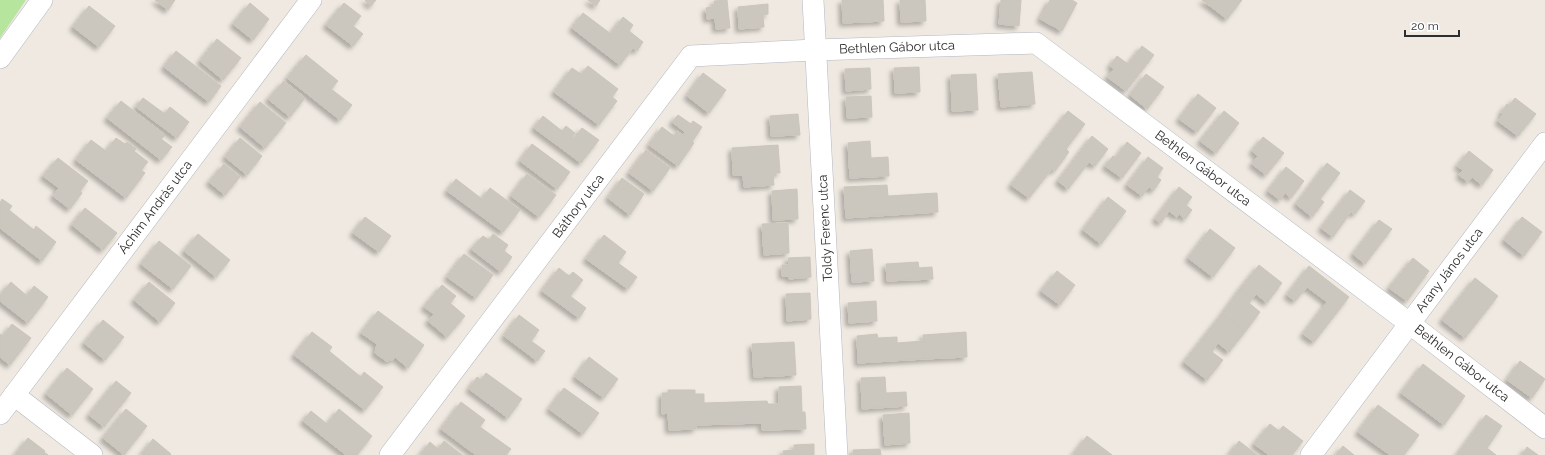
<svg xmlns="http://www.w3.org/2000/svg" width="1545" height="455" viewBox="0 0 1545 455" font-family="Raleway,sans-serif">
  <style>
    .green { fill: #b6e59e }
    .building { fill: #cbc7bf; stroke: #cbc5ba; filter: url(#shadow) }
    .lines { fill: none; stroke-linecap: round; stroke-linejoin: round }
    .minor-casing { stroke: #b4b7c1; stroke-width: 22 }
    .minor { stroke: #fff; stroke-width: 21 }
    .labels { text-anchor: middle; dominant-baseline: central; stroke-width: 3.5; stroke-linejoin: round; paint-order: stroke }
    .street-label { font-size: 13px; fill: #2e2e2e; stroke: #fff }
  </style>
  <defs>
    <filter id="shadow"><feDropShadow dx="-3.5" dy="3.5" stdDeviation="2" flood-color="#0004"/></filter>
  </defs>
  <rect width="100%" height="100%" fill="#efe9e1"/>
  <polygon class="green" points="0,0 26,0 0,38"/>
  <g class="building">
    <polygon points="155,0 175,0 168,10"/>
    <polygon points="365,0 376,0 371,6"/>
    <polygon points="588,0 600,0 596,6"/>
    <polygon points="727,0 730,28 716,29 715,18 707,19 706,8 714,7 714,1"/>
    <polygon points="842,0 883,0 884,21 843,23"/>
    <polygon points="900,0 925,0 926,21 901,22"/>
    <polygon points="1001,0 1021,0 1019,26 999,24"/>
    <polygon points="1050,0 1072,0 1077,3 1062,31 1040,19"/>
    <polygon points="1202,0 1242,0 1227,19"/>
    <polygon points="250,3 269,19 253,40 233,24"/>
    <polygon points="344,3 361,16 353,26 363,34 353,46 326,25"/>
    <polygon points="768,4 768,14 763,15 764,27 739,29 738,7"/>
    <polygon points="89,6 115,26 99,47 73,27"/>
    <polygon points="583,13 611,34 599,49 572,28"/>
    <polygon points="623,17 633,25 629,31 643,42 637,51 633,48 620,65 599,49"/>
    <polygon points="217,39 241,58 223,80 200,61"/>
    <polygon points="1142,46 1154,55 1126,91 1107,77 1114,69 1110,66 1117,56 1128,64"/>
    <polygon points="176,51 221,86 209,102 164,67"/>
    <polygon points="306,55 338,81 331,89 352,105 340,120 287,78"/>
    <polygon points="588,66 618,89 612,97 617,101 599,125 554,92 572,68 581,74"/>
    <polygon points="919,67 920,92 895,93 894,68"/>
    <polygon points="870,68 871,89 846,91 845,69"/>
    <polygon points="1032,72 1035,104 1001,107 998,74"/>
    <polygon points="703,73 726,90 709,113 687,96"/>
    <polygon points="976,74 978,110 952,111 951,75"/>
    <polygon points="1146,74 1164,87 1147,109 1130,95"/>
    <polygon points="284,81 305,98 290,117 268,99"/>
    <polygon points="1198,94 1216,108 1197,132 1179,119"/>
    <polygon points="871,96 872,117 847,118 846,97"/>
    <polygon points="143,98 165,114 157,123 136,107"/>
    <polygon points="1515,98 1536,114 1518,136 1498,121 1503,114 1501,113 1507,104 1509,106"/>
    <polygon points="121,101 165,135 161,139 172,147 161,160 107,118"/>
    <polygon points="260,102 286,123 265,148 240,127"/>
    <polygon points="170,107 189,122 177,138 157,123"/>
    <polygon points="1068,111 1085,124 1066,149 1069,152 1055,171 1052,169 1029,198 1011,185"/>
    <polygon points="1224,111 1239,123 1216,153 1200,141"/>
    <polygon points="798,114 800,135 771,136 770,116"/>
    <polygon points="678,115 691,124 693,121 702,127 692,142 683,135 685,132 672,122"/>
    <polygon points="543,116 562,131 566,126 575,133 571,137 573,139 582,128 599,140 581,163 534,128"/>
    <polygon points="662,127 674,136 677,131 694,143 678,166 649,145"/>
    <polygon points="1092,136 1108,149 1095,166 1089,162 1068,189 1058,181"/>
    <polygon points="1263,137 1284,153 1266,175 1252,164 1258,156 1252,151"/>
    <polygon points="116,138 125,144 127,142 136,149 134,151 148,162 141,170 145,173 126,198 76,160 91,140 106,151"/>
    <polygon points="240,138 262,156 247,175 225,157"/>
    <polygon points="870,141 871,158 888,157 889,176 850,178 848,143"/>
    <polygon points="1127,142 1141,153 1122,178 1105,166 1113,156 1116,158"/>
    <polygon points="532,144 570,172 557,189 520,161"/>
    <polygon points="778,145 780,173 773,173 774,185 744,187 743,175 733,175 732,148"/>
    <polygon points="646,150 670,168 653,191 629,173"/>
    <polygon points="1469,151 1493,170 1482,185 1472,177 1468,182 1459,175 1463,170 1457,166"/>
    <polygon points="1148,157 1163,168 1157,177 1161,180 1153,191 1149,187 1142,196 1127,185"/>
    <polygon points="58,158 88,181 80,191 82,193 70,209 53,196 59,188 43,176"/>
    <polygon points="1327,163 1340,173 1320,199 1324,202 1312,217 1296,204"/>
    <polygon points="224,164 240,177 225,195 209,182"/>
    <polygon points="1286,167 1304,181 1291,198 1285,193 1280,200 1268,191"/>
    <polygon points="527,174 556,195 539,217 511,196"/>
    <polygon points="622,178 644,194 630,215 608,198"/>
    <polygon points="456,179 482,199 490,188 520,210 503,232 447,191"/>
    <polygon points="887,185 888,196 937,193 938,212 846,218 844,187"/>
    <polygon points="1179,187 1192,197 1186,205 1192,210 1185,219 1179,214 1177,217 1169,211 1161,223 1155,219"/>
    <polygon points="797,189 798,219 773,220 772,191"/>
    <polygon points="1350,190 1365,201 1355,214 1351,212 1333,237 1321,228"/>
    <polygon points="1108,197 1126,211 1101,244 1083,230"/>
    <polygon points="2,199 12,206 9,210 34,230 36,226 56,242 42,261 0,228 0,203"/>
    <polygon points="85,208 117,233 103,250 72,225"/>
    <polygon points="365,217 391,236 379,252 353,233"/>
    <polygon points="1522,217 1542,232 1524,256 1504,240"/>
    <polygon points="1379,220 1392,229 1365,264 1353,254"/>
    <polygon points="788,223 789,253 764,255 762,224"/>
    <polygon points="1210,229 1235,248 1213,277 1188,258"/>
    <polygon points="198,234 230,260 216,277 184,251"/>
    <polygon points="493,234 508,245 504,251 512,257 501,272 471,249 483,236 489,240"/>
    <polygon points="604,235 626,252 618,263 637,277 628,289 586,259"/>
    <polygon points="159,241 191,266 173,289 141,264"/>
    <polygon points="872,249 874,281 852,282 850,251"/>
    <polygon points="464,254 493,275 476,298 447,277"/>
    <polygon points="810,257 811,277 789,279 789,276 782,276 782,265 789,265 788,258"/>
    <polygon points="1413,258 1429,271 1407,301 1389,288"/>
    <polygon points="918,262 919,268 932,267 933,279 887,281 886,264"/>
    <polygon points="1259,265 1282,283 1267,303 1256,294 1252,299 1240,289"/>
    <polygon points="1309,266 1349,297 1314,342 1303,334 1327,302 1307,287 1295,301 1287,295"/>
    <polygon points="559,268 569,276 573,272 583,280 570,296 586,308 579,318 542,291"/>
    <polygon points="1057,271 1075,285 1060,305 1041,291"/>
    <polygon points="1475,278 1498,296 1465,338 1442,320"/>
    <polygon points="11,282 27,296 34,286 48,297 28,323 0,301 0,295"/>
    <polygon points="149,282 175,303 160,322 134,300"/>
    <polygon points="442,285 456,296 450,303 465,316 447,337 428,321 434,314 424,307"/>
    <polygon points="1240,289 1252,299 1249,303 1260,312 1245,332 1222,314"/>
    <polygon points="810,293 811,319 787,321 786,294"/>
    <polygon points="876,301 877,321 849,323 848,303"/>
    <polygon points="378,311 424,345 408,368 395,357 393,360 386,361 375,353 377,344 361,333"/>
    <polygon points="1222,314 1245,332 1229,352 1218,343 1215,347 1203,338"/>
    <polygon points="519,315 539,330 524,351 504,336"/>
    <polygon points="103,320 124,337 105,360 84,343"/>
    <polygon points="12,324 31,338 10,365 0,357 0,334 3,336"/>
    <polygon points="312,332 332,347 329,351 361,377 364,372 383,387 365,410 294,355"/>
    <polygon points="966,332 967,357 924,359 923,335"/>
    <polygon points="877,334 878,338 897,337 897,343 923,341 924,359 858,363 857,336"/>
    <polygon points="1203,338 1215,347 1212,352 1223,360 1207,380 1184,362"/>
    <polygon points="531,341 545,351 537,361 524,351"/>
    <polygon points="794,342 796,375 754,377 752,344"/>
    <polygon points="589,357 618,379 604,398 575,377"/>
    <polygon points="1520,361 1545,379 1532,398 1507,380"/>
    <polygon points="1423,364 1465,396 1444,425 1401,393"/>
    <polygon points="67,368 93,389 72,415 46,394"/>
    <polygon points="486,373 522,399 508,418 469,389 477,377 481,380"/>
    <polygon points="885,377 886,393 906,392 907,406 862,409 861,378"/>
    <polygon points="116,381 131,393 104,427 89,415"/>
    <polygon points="801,386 802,412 805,412 806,429 762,430 762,423 696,425 696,429 669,430 668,413 662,414 662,393 668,393 668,390 695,390 695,394 704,394 704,403 767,401 768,404 779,404 779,387"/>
    <polygon points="564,388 599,413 583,434 549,409"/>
    <polygon points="461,402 485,420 465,447 441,429"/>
    <polygon points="1378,405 1419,435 1404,455 1390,455 1358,432"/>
    <polygon points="126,409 147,426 124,455 103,438"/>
    <polygon points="339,409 372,436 357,455 346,455 303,421 311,411 327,424"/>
    <polygon points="909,413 910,443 885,445 883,415"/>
    <polygon points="1486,415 1502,426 1487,448 1496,455 1457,455"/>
    <polygon points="1270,424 1279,431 1283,426 1303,441 1292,455 1269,455 1254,444"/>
    <polygon points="480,427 511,449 506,455 476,455 465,447"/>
    <polygon points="1087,436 1112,455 1073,455"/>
    <polygon points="28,438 45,451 44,452 48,455 15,455"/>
    <polygon points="153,439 171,454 170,455 141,455"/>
    <polygon points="444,441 462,455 420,455 430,442 438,449"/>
    <polygon points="1239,441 1257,455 1229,455"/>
    <polygon points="814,444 814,455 784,455 783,451 794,450 794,445"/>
    <polygon points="1343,446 1354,455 1336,455"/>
    <polygon points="1527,447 1538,455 1522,455"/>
    <polygon points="880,449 881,455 853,455 853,450"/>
  </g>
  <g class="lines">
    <g class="minor-casing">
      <g id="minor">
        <polyline points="813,0 837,455"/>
        <polyline points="0,58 42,0"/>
        <polyline points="14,395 92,455"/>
        <polyline points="0,414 311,0"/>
        <polyline points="390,455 691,56 815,50 1036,43 1409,323 1545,428"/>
        <polyline points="1311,455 1545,143"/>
      </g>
    </g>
    <use href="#minor" class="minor"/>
  </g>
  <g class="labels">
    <g class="street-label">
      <text transform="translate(897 47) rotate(-2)">Bethlen Gábor utca</text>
      <text transform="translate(1203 168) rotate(37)">Bethlen Gábor utca</text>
      <text transform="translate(578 206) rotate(-53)">Báthory utca</text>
      <text transform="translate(155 207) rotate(-53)">Áchim András utca</text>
      <text transform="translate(825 228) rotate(-93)">Toldy Ferenc utca</text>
      <text transform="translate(1449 270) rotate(-53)">Arany János utca</text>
      <text transform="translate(1462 363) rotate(38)">Bethlen Gábor utca</text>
    </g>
  </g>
  <path d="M1405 30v6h54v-6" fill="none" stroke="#2e2e2e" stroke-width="2"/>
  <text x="1411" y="30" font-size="12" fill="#2e2e2e" stroke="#ffffff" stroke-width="3" paint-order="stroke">20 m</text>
</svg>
